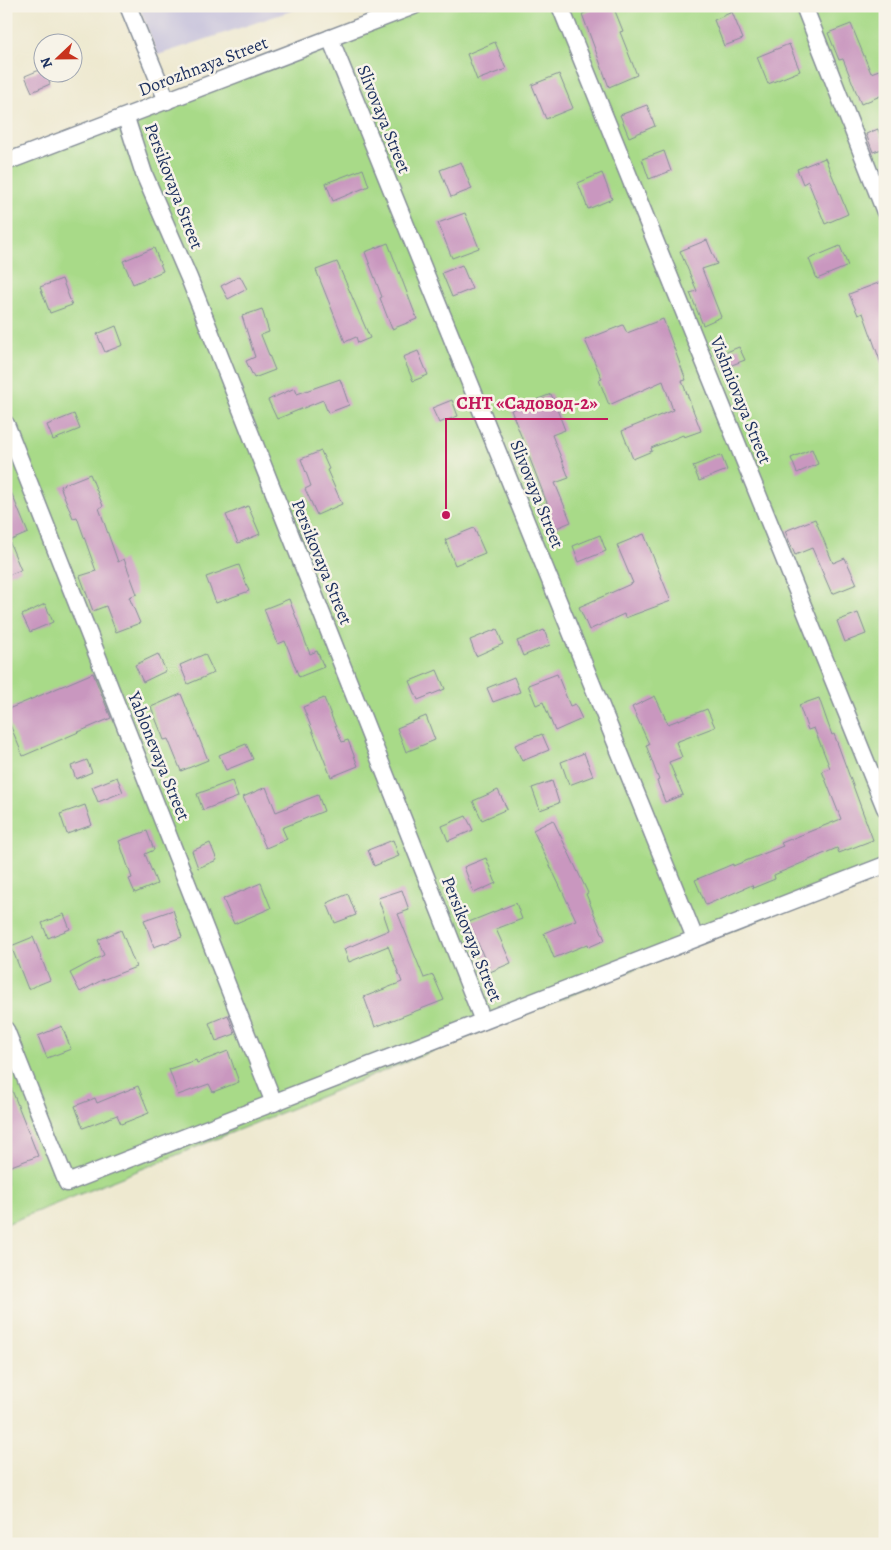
<svg xmlns="http://www.w3.org/2000/svg" width="891" height="1550" viewBox="0 0 891 1550" font-family="Alegreya,serif">
  <style>
    .industrial { fill: #c4c0db }
    .green { fill: #a8da88; stroke: #628473 }
    .building { fill: #c997bf }
    .lines { fill: none; stroke-linecap: round; stroke-linejoin: round }
    .minor-casing { stroke: #848c97; stroke-width: 19 }
    .minor { stroke: #fff; stroke-width: 16 }
    .labels { text-anchor: middle; dominant-baseline: central; stroke-width: 5; stroke-linejoin: round; paint-order: stroke }
    .street-label { font-size: 18px; fill: #1b2f5e; stroke: #f7f3e8 }
    .leader { fill: none; stroke: #c2185b; stroke-width: 2 }
    .callout-dot { fill: #c2185b; stroke: #f7f3e8; stroke-width: 2 }
    .callout-label { font-size: 19px; text-anchor: middle; font-weight: bold; fill: #c2185b; stroke: #f7f3e8; stroke-width: 5; stroke-linejoin: round; paint-order: stroke }
  </style>
  <rect width="100%" height="100%" fill="#f7f3e8"/>
  <filter id="ink" filterUnits="userSpaceOnUse"><feTurbulence type="fractalNoise" baseFrequency=".02" numOctaves="2"/><feDisplacementMap in="SourceGraphic" scale="10" xChannelSelector="R" yChannelSelector="G"/><feConvolveMatrix kernelMatrix="1 2 1 2 8 2 1 2 1" color-interpolation-filters="sRGB"/></filter>
  <filter id="wash" filterUnits="userSpaceOnUse"><feTurbulence type="fractalNoise" baseFrequency=".0096" numOctaves="4" result="noise"/><feDisplacementMap in="SourceGraphic" scale="20" xChannelSelector="R" yChannelSelector="G"/><feGaussianBlur stdDeviation="1.12" result="paint"/><feColorMatrix in="noise" values="0 0 0 0 0 0 0 0 0 0 0 0 0 0 0 0 0 1.4 0 .05"/><feComposite in="paint" operator="in"/></filter>
  <g filter="url(#wash)">
    <rect width="100%" height="100%" fill="#eee9d0"/>
    <polygon class="industrial" points="139,6 306,6 158,55"/>
    <polygon class="green" points="414,6 885,6 885,868 6,1224 6,162"/>
    <g id="blocks">
      <g class="building">
        <polygon points="600,6 613,6 623,31 620,32 637,75 609,87 582,14"/>
        <polygon points="732,12 743,39 724,46 714,20"/>
        <polygon points="851,24 871,73 879,70 885,82 885,94 861,104 843,59 839,60 828,33"/>
        <polygon points="495,42 506,69 477,80 467,54"/>
        <polygon points="789,44 800,71 768,84 757,57"/>
        <polygon points="42,69 42,72 46,72 50,84 32,92 25,76"/>
        <polygon points="559,74 573,108 546,119 532,85"/>
        <polygon points="647,105 655,126 629,137 620,115"/>
        <polygon points="878,129 885,148 873,152 866,134"/>
        <polygon points="664,151 671,171 649,179 642,159"/>
        <polygon points="825,158 848,214 825,224 808,181 803,184 797,169"/>
        <polygon points="461,162 472,189 451,197 440,170"/>
        <polygon points="363,169 369,186 333,201 326,183"/>
        <polygon points="602,173 612,199 588,209 578,183"/>
        <polygon points="465,213 479,248 452,258 438,223"/>
        <polygon points="707,240 717,264 702,269 721,317 703,325 690,293 697,291 680,251"/>
        <polygon points="388,243 417,319 392,329 380,298 382,297 365,252"/>
        <polygon points="840,246 848,266 817,279 809,259"/>
        <polygon points="154,248 163,271 133,284 123,261"/>
        <polygon points="337,262 370,338 358,343 356,337 345,342 316,270"/>
        <polygon points="462,265 472,289 452,297 442,273"/>
        <polygon points="240,276 247,289 228,299 221,286"/>
        <polygon points="62,279 72,305 50,313 40,287"/>
        <polygon points="881,282 885,291 885,369 883,369 863,313 858,315 849,294"/>
        <polygon points="262,309 269,332 261,335 275,370 254,378 246,361 255,357 242,316"/>
        <polygon points="663,319 686,380 682,381 701,431 684,437 683,435 651,448 652,451 633,459 622,431 673,410 663,381 609,405 599,380 602,379 585,340 623,325 627,333"/>
        <polygon points="116,326 123,345 105,352 97,334"/>
        <polygon points="739,347 745,360 724,368 719,355"/>
        <polygon points="418,351 428,375 413,381 403,357"/>
        <polygon points="340,379 349,405 328,413 323,400 277,419 268,400 295,388 297,394"/>
        <polygon points="551,394 565,430 552,435 569,478 555,483 571,522 549,531 539,506 547,503 511,410"/>
        <polygon points="452,400 458,416 439,423 432,408"/>
        <polygon points="74,414 80,429 53,440 47,425"/>
        <polygon points="812,449 818,464 797,473 791,458"/>
        <polygon points="321,451 329,469 327,470 342,504 317,515 305,489 311,486 301,459"/>
        <polygon points="721,455 727,470 699,481 693,466"/>
        <polygon points="90,474 103,506 99,508 118,562 124,559 137,594 129,597 140,623 116,632 106,606 93,611 80,576 96,571 77,517 73,518 60,486"/>
        <polygon points="7,482 28,533 9,541 21,570 6,576"/>
        <polygon points="248,506 260,534 238,543 226,515"/>
        <polygon points="815,519 833,563 845,558 857,584 832,594 812,548 795,555 785,531"/>
        <polygon points="474,528 485,553 455,565 445,540"/>
        <polygon points="644,534 671,601 625,618 624,614 589,630 579,607 633,583 617,545"/>
        <polygon points="600,535 606,551 579,562 573,546"/>
        <polygon points="239,565 249,591 216,603 206,577"/>
        <polygon points="289,599 310,654 317,651 324,667 299,677 285,641 278,644 264,609"/>
        <polygon points="45,604 53,622 30,632 22,615"/>
        <polygon points="858,613 866,634 845,642 837,621"/>
        <polygon points="497,629 503,644 476,656 470,640"/>
        <polygon points="544,630 550,645 523,656 517,641"/>
        <polygon points="158,654 166,671 143,682 135,665"/>
        <polygon points="205,654 214,673 188,684 180,665"/>
        <polygon points="437,670 445,689 418,700 410,681"/>
        <polygon points="93,673 111,718 23,756 6,715 6,710"/>
        <polygon points="557,674 570,706 575,704 582,719 555,731 543,702 536,705 528,685"/>
        <polygon points="514,677 520,692 493,702 487,688"/>
        <polygon points="181,694 208,760 181,771 168,739 164,740 151,707"/>
        <polygon points="655,696 668,724 707,709 715,727 676,742 682,757 669,762 683,795 665,802 657,781 659,780 646,745 649,744 632,707"/>
        <polygon points="324,698 342,742 348,740 358,766 331,777 303,707"/>
        <polygon points="819,698 832,735 834,734 873,840 839,853 837,848 774,875 775,879 753,888 752,885 706,905 695,880 733,864 733,866 783,846 781,843 841,819 822,771 830,768 814,728 808,730 799,705"/>
        <polygon points="426,716 435,740 406,752 397,728"/>
        <polygon points="542,734 549,750 522,761 515,745"/>
        <polygon points="246,744 253,759 226,770 219,755"/>
        <polygon points="584,753 593,776 569,785 561,762"/>
        <polygon points="87,760 92,772 76,779 71,766"/>
        <polygon points="117,777 123,792 98,802 92,787"/>
        <polygon points="232,781 238,797 203,810 197,794"/>
        <polygon points="552,781 559,803 540,810 532,788"/>
        <polygon points="266,787 276,812 318,795 324,811 282,828 287,839 266,848 243,797"/>
        <polygon points="498,790 507,809 482,820 473,801"/>
        <polygon points="85,805 92,825 67,834 60,814"/>
        <polygon points="466,816 473,830 448,841 442,826"/>
        <polygon points="553,820 588,893 586,894 605,940 589,947 588,944 554,958 544,933 576,920 533,830"/>
        <polygon points="147,831 154,850 145,854 157,884 135,893 129,879 132,878 119,841"/>
        <polygon points="393,840 399,856 374,866 368,850"/>
        <polygon points="210,843 217,860 198,868 192,851"/>
        <polygon points="486,858 496,883 474,893 464,867"/>
        <polygon points="261,883 271,908 234,924 223,899"/>
        <polygon points="402,890 409,910 398,914 424,978 433,975 444,1000 375,1027 364,997 402,982 388,946 349,962 344,949 389,930 378,898"/>
        <polygon points="348,894 356,915 335,923 327,903"/>
        <polygon points="516,903 522,919 496,929 511,963 490,972 469,922"/>
        <polygon points="173,910 182,937 154,947 144,920"/>
        <polygon points="64,914 70,929 48,938 42,923"/>
        <polygon points="121,930 136,967 102,980 80,992 70,973 104,955 98,940"/>
        <polygon points="33,937 50,980 28,989 11,946"/>
        <polygon points="228,1015 235,1034 216,1041 209,1023"/>
        <polygon points="62,1026 71,1049 47,1058 38,1036"/>
        <polygon points="228,1051 239,1082 213,1092 209,1084 178,1095 169,1069 196,1060 197,1063"/>
        <polygon points="6,1075 38,1156 6,1168"/>
        <polygon points="138,1086 149,1113 121,1124 117,1115 83,1128 75,1106 95,1098 97,1103"/>
      </g>
    </g>
  </g>
  <g filter="url(#ink)">
    <use href="#blocks" fill-opacity="0" stroke="#848c97" stroke-width="1"/>
    <g class="lines">
      <g class="minor-casing">
        <g id="minor">
          <polyline points="128,6 167,101"/>
          <polyline points="560,6 885,808"/>
          <polyline points="804,6 885,212"/>
          <polyline points="330,38 695,938"/>
          <polyline points="126,118 144,174 189,278 483,1021"/>
          <polyline points="6,162 414,6"/>
          <polyline points="6,424 274,1103"/>
          <polyline points="6,1030 67,1183 885,865"/>
        </g>
      </g>
      <use href="#minor" class="minor"/>
    </g>
  </g>
  <g class="labels">
    <g class="street-label">
      <text transform="translate(203 66) rotate(-21)">Dorozhnaya Street</text>
      <text transform="translate(384 119) rotate(68)">Slivovaya Street</text>
      <text transform="translate(174 186) rotate(69)">Persikovaya Street</text>
      <text transform="translate(741 400) rotate(68)">Vishniovaya Street</text>
      <text transform="translate(537 494) rotate(68)">Slivovaya Street</text>
      <text transform="translate(322 562) rotate(68)">Persikovaya Street</text>
      <text transform="translate(159 756) rotate(68)">Yablonevaya Street</text>
      <text transform="translate(472 939) rotate(68)">Persikovaya Street</text>
    </g>
  </g>
  <path class="leader" d="M446 515L446 419H608"/>
  <circle class="callout-dot" cx="446" cy="515" r="5"/>
  <g class="callout-label">
    <text x="527" y="409">СНТ «Садовод-2»</text>
  </g>
  <rect width="891" height="1550" fill="none" stroke="#f7f3e8" stroke-width="25"/>
  <g transform="translate(58 58) rotate(248)"><circle r="24" fill="#f7f3e8" stroke="#9fa5b1"/>
  <path d="M0-4L9 19L0 12L-9 19Z" fill="#c8321e"/>
  <text y="-8" font-size="14" font-weight="bold" text-anchor="middle" fill="#1b2f5e">N</text>
  </g>
</svg>
